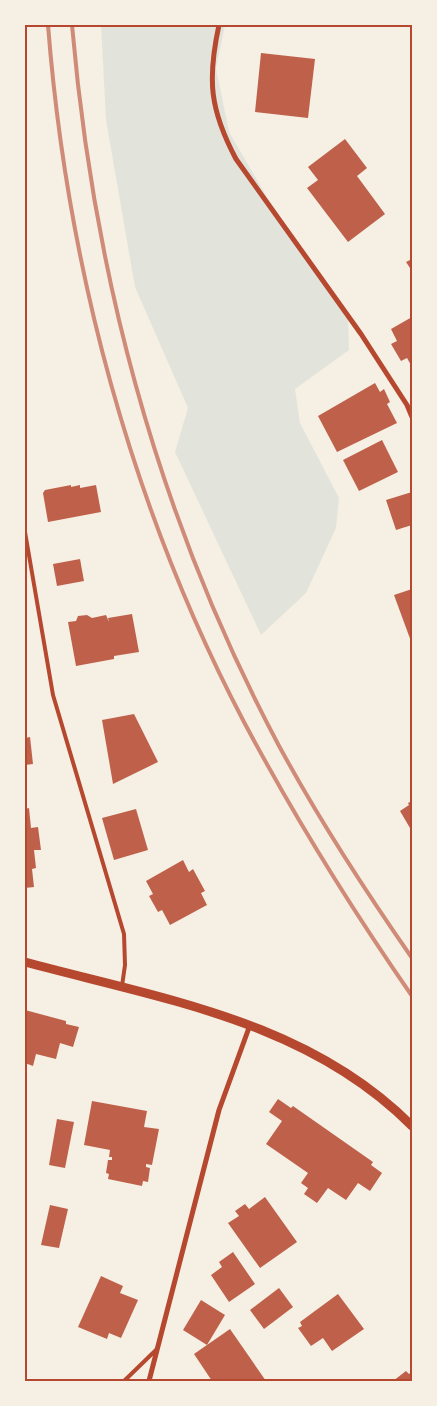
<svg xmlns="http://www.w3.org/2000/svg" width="437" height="1406" viewBox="0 0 437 1406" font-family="Figtree,sans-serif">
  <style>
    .green { fill: #e2e4dc }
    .building { fill: #bf614a }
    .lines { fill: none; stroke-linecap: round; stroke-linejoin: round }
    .service { stroke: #b5482f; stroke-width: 4 }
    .minor { stroke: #b5482f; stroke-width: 5 }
    .tertiary { stroke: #b5482f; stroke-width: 9 }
    .rail { stroke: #cf8b77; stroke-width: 4 }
    .neatline { fill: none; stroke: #b5482f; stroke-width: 2 }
  </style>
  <rect width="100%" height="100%" fill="#f6efe4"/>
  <polygon class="green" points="101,25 225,25 216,68 229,132 267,197 348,318 349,350 295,389 300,423 339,498 336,528 306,593 261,635 175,452 188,408 135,287 106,120"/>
  <g class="building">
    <polygon points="261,53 315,59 308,118 255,112"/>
    <polygon points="345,139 367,168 357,176 385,214 348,242 307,188 318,180 308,167"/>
    <polygon points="412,259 412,271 406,262"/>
    <polygon points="412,317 412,367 407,358 401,361 391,344 397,341 391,329"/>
    <polygon points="375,383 380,392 384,389 390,402 387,404 397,423 337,452 318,416"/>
    <polygon points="382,440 398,472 359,491 343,460"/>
    <polygon points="71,485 71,487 80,485 80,488 96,485 101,512 48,522 43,493 45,490"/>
    <polygon points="412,492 412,525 396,530 386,500"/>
    <polygon points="80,559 84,581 57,586 53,564"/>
    <polygon points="412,589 412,644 394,595"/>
    <polygon points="132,614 139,652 114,656 114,659 76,666 68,622 76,621 78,616 87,615 92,618 106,615 109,622 108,618"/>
    <polygon points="134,714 158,762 113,784 102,720"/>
    <polygon points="30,737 33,764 25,765 25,738"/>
    <polygon points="412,801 412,827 410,828 400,811 409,805 408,803"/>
    <polygon points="29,808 31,828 38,827 41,850 34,850 36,868 32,869 34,887 25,888 25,809"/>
    <polygon points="136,809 148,850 114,860 102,818"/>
    <polygon points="183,860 189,872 193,869 205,891 201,893 207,905 170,925 162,910 158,912 149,896 153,894 146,881"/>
    <polygon points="25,1010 66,1021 66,1024 79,1027 73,1047 60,1043 56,1059 36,1054 33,1066 25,1063"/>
    <polygon points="278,1099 291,1108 293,1106 373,1162 371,1165 382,1173 370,1191 358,1183 346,1200 328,1188 317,1203 304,1194 308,1188 301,1183 308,1173 266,1144 282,1121 269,1112"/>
    <polygon points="92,1101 147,1111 144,1127 159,1129 152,1165 146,1164 146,1167 150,1168 148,1182 143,1181 142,1186 108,1179 109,1174 106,1173 108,1160 112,1160 112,1157 109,1157 110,1150 84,1145"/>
    <polygon points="57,1119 74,1122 65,1168 49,1165"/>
    <polygon points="265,1197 297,1242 260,1268 228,1223 239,1216 235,1211 245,1204 249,1209"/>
    <polygon points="50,1205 68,1209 59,1248 41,1245"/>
    <polygon points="233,1252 255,1284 229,1302 211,1275 222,1267 219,1262"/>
    <polygon points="101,1276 123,1286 120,1293 138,1300 121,1338 109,1333 107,1339 78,1327"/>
    <polygon points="279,1288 293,1307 264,1329 250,1310"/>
    <polygon points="338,1294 364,1329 332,1351 323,1338 311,1346 298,1328 302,1326 300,1322"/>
    <polygon points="201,1300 225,1315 207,1345 183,1330"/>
    <polygon points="230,1329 266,1381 212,1381 194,1354"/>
    <polygon points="406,1371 409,1374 412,1371 412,1381 393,1381"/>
  </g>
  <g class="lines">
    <g class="service">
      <polyline points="25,532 53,695 124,934 125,965 122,986"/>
      <polyline points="124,1381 156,1350"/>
    </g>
    <g class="minor">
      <path d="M219,25c-12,55 -9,85 17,134l125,175 46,71 5,12"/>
      <polyline points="149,1381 219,1110 250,1025"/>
    </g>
    <path class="tertiary" d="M25,962c137,37 283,59 387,164"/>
    <g class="rail">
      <path d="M48,25c19,241 83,482 196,697 50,94 107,186 168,274"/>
      <path d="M72,25c22,254 86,493 206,719 40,74 86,145 134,214"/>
    </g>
  </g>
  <rect width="437" height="1406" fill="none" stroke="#f6efe4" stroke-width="52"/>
  <rect x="26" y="26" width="385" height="1354" class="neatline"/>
</svg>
